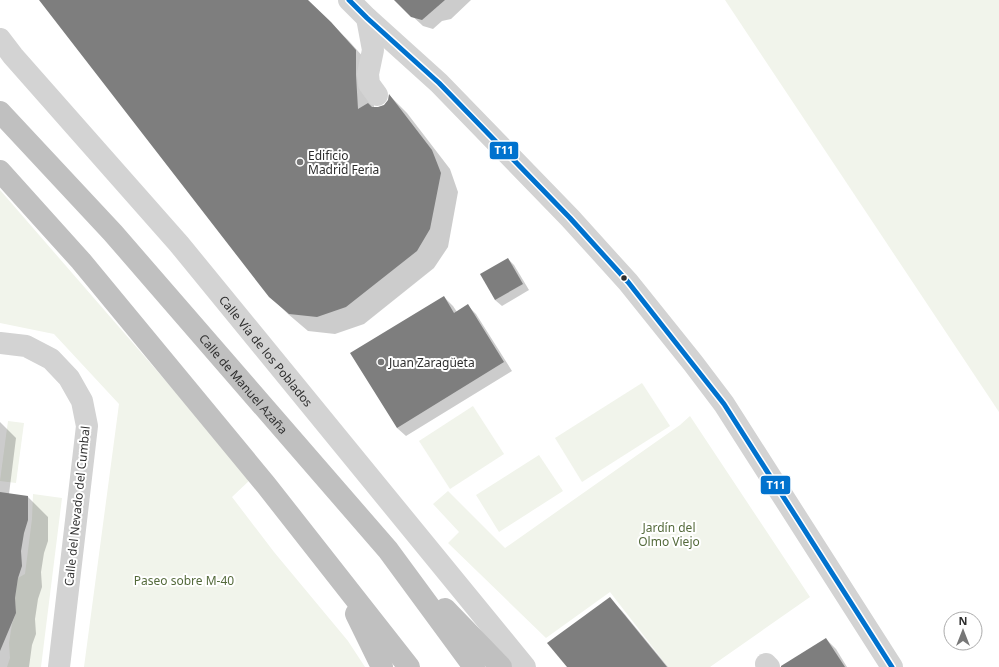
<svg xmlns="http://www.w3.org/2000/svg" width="999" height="667" viewBox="0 0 999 667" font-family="'Noto Sans',sans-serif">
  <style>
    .green { fill: #f1f4eb }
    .shadow { fill: #0003 }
    .building { fill: #7e7e7e }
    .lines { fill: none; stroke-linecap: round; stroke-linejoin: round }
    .minor { stroke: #d3d3d3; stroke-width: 22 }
    .highway { stroke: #c0c0c0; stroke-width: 22 }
    .bus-1-casing { stroke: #fff; stroke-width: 8 }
    .bus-1 { stroke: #0072ce; stroke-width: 5 }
    .poi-dot { fill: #777; stroke: #fff; stroke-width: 1.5 }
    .bus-dot { fill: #2e2e2e; stroke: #fff; stroke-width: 1.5 }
    .labels { text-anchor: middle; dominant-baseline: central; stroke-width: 4; stroke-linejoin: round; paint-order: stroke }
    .poi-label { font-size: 12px; fill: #2e2e2e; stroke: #fff; text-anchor: start }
    .street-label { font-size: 12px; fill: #2e2e2e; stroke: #fff }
    .park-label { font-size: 12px; fill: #546a3b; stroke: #fff }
    .line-badge { stroke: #fff; stroke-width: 1.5 }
    .badge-label { font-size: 11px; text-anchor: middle; font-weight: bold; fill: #fff }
  </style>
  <rect width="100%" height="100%" fill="#fff"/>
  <g class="green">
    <polygon points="725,0 999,0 999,412"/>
    <polygon points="0,190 251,479 232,497 274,552 348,641 365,667 84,667 119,404 54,334 0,323"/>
    <polygon points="642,383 670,426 582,482 555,438"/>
    <polygon points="473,406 504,454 450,489 419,441"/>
    <polygon points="690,416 810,597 710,667 668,667 610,592 546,638 448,543 459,532 433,504 448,491 505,548 680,425"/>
    <polygon points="8,421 24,423 16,483 0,481"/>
    <polygon points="539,455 563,491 499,532 476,495"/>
    <polygon points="33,494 62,498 41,667 7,667 10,658 9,643 12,624 16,613 15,598 18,578 25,574 32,519"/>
  </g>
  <g class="shadow">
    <polygon points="41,0 307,0 349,41 373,68 374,108 385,106 389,101 390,96 407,113 450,169 458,192 448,247 434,268 364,324 335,334 308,331 288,314 270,296"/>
    <polygon points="395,0 471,0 451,19 442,21 433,29 423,26"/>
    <polygon points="508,259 514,265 529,290 502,306 495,300"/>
    <polygon points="444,297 453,306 457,312 468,306 476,314 512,371 406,436 397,428"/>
    <polygon points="0,422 16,438 9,494 28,497 48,517 48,541 44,553 41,572 42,587 38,599 35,619 36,634 32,645 29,667 0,667"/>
    <polygon points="609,599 622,611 668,667 569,667"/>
    <polygon points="826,639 836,649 847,667 792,667"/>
  </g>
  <g class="building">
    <polygon points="39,0 308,0 331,22 356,50 356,75 358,109 368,103 372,107 378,107 384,105 388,100 389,94 432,150 441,173 430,229 417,251 346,307 317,317 289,314 269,297"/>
    <polygon points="394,0 445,0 422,20 411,17"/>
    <polygon points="508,258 523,284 495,300 480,274"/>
    <polygon points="444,296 454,313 468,304 504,362 397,428 350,353"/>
    <polygon points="0,492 28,496 28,520 24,533 21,551 22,566 18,578 15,598 16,613 0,651"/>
    <polygon points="610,597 667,667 567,667 547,643"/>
    <polygon points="826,638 845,667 781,667 781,666"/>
  </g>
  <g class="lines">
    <g class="minor">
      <polyline points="349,0 367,18 439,83 570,218 628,282 693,363 724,404 892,667"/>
      <polyline points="367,18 373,50 368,74 369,84 377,95"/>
      <path id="s1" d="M0,39l13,17 166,188 346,423"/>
      <polyline points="0,343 26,346 51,359 69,378 82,401 87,426 59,667"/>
      <polyline points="766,664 769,667"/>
    </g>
    <g class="highway">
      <path id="s2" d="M0,112l113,121 275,317 86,117"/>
      <polyline points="0,171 81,261 266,485 409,667"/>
      <polyline points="445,609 501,667"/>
      <polyline points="356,614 382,667"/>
    </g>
    <g class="bus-1-casing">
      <polyline id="bus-1" points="349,0 367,18 439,83 570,218 628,282 724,404 892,667"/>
    </g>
    <use href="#bus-1" class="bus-1"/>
  </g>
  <g class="poi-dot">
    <circle cx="300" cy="162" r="4"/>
    <circle cx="381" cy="362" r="4"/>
  </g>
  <circle class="bus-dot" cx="624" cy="278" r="3.5"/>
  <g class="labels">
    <g class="poi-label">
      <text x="308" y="155">Edificio<tspan x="308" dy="14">Madrid Feria</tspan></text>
      <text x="389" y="362">Juan Zaragüeta</text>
    </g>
    <g class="street-label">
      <text stroke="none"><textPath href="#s1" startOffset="410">Calle Vía de los Poblados</textPath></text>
      <text stroke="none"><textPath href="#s2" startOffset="365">Calle de Manuel Azaña</textPath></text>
      <text transform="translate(77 506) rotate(-84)">Calle del Nevado del Cumbal</text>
    </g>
    <g class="park-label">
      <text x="669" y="527">Jardín del<tspan x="669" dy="14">Olmo Viejo</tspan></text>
      <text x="184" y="580">Paseo sobre M-40</text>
    </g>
  </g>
  <g class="line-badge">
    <rect x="489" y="141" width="30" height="19" rx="4" fill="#0072ce"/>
    <rect x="760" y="475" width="31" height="20" rx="4" fill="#0072ce"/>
  </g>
  <g class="badge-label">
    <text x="504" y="154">T11</text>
    <text x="776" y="489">T11</text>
  </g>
  <g transform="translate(963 631)"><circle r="19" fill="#ffffff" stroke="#ababab"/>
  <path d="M0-3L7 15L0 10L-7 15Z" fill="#777777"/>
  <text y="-6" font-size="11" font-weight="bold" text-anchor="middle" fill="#2e2e2e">N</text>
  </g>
</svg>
